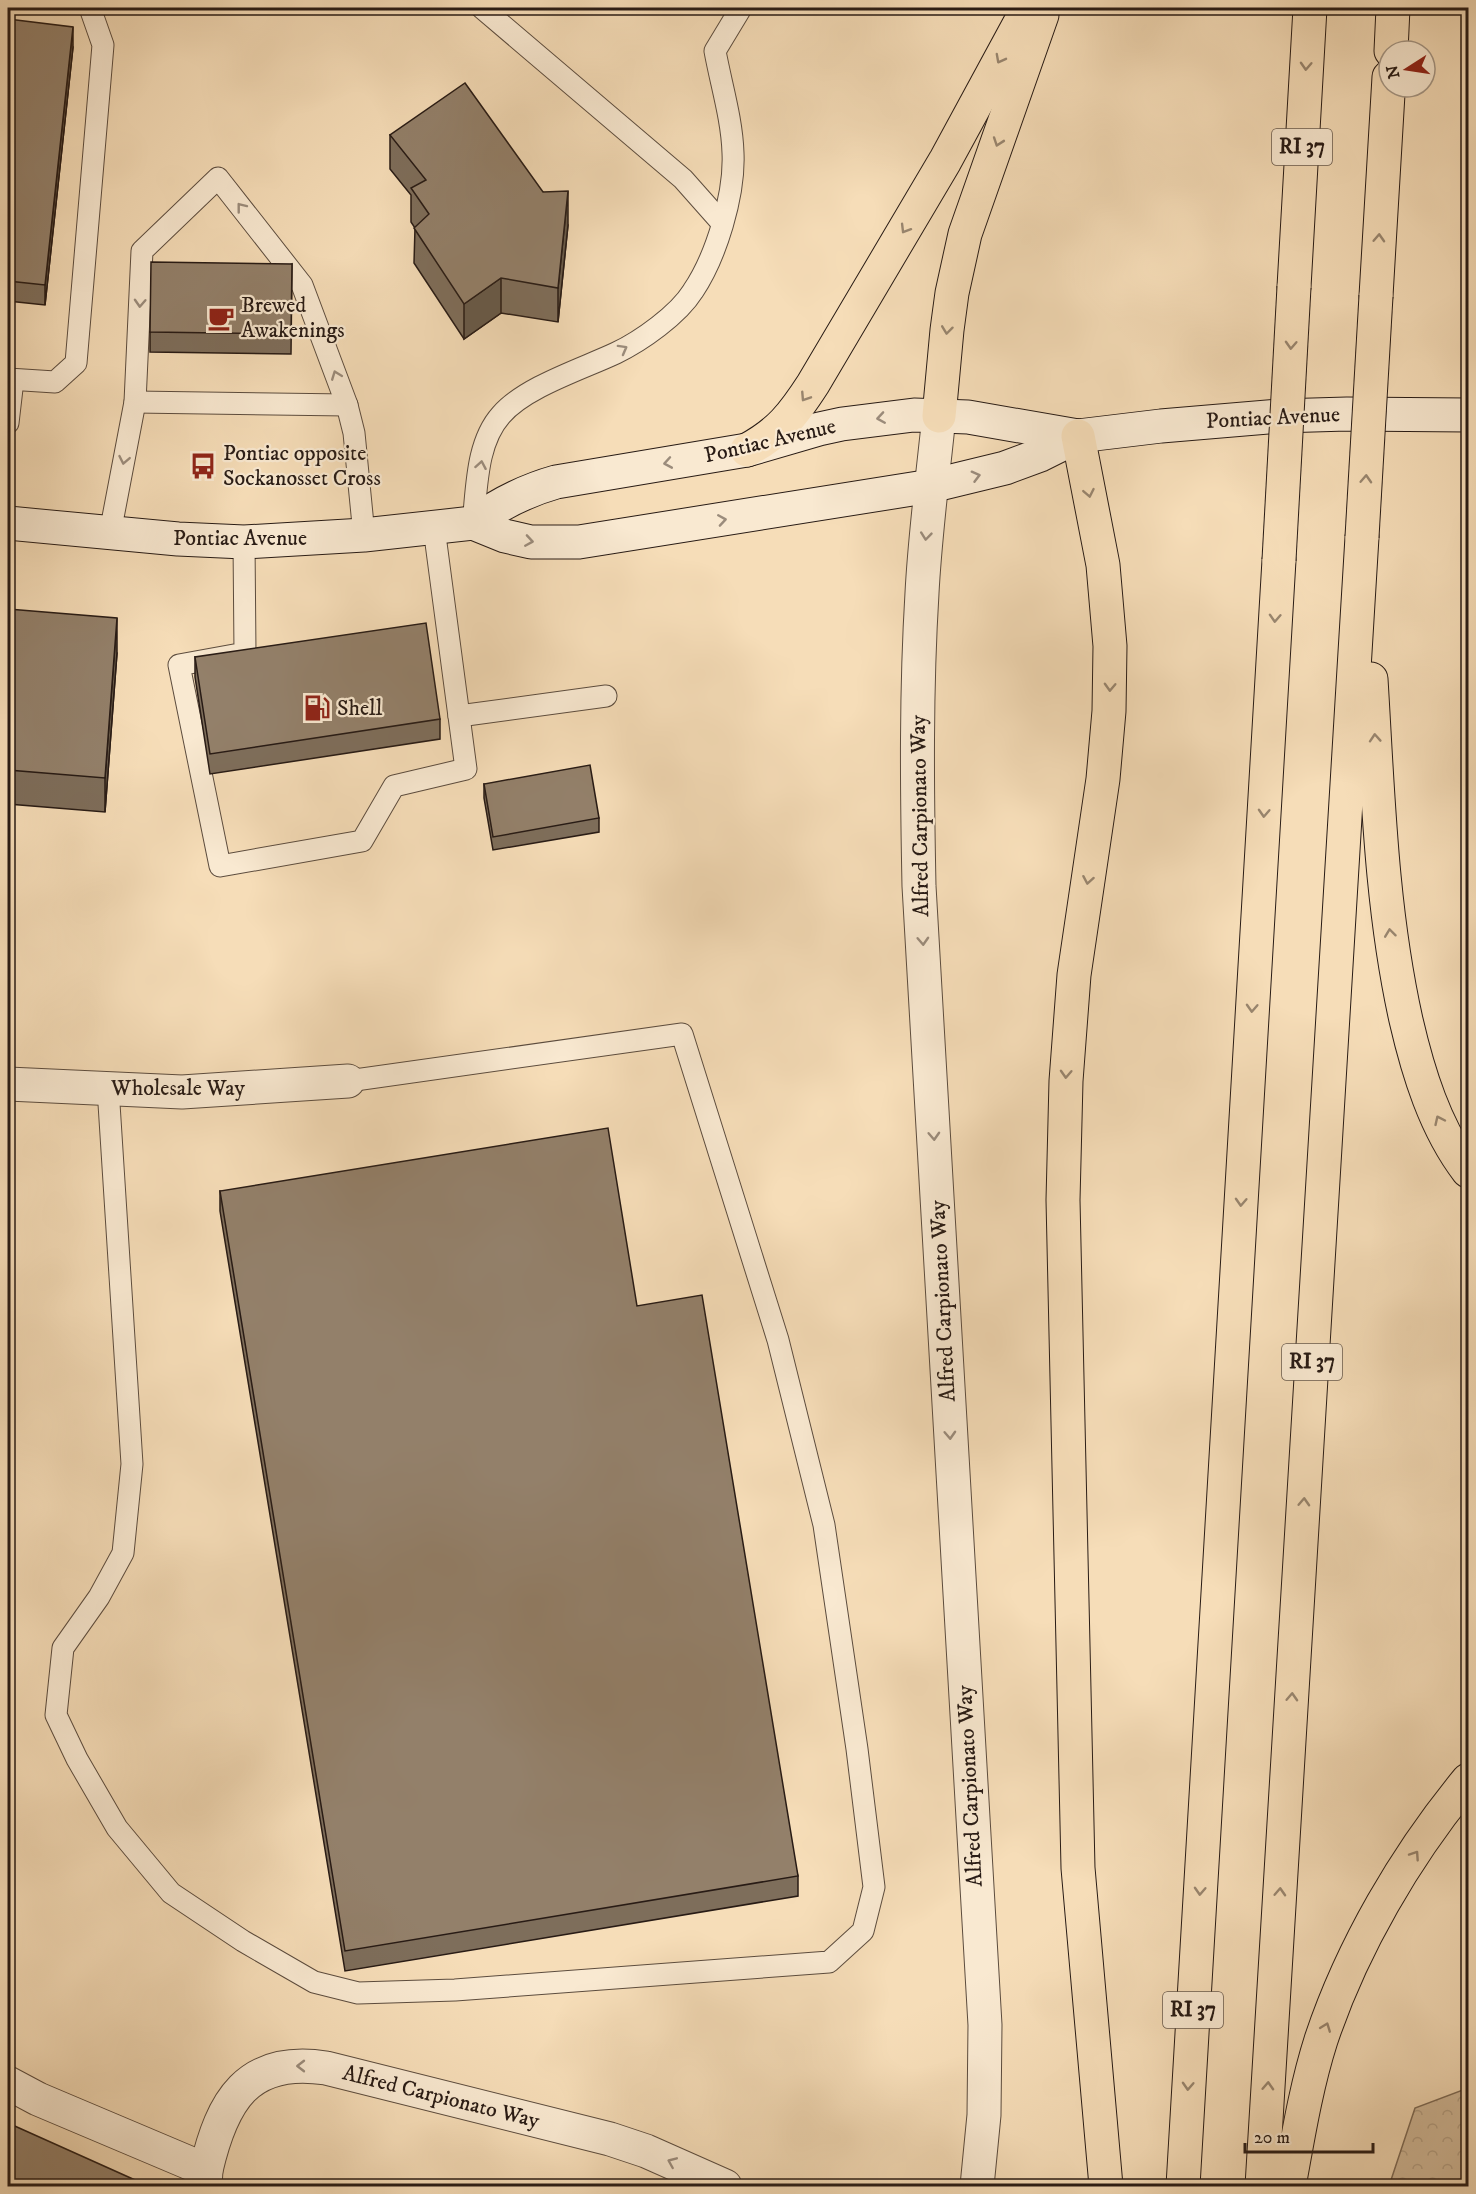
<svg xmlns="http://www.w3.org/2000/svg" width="1476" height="2194" viewBox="0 0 1476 2194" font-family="'IM FELL DW Pica',serif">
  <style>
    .forest { fill: url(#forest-crowns); stroke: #7e6c58; stroke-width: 1.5 }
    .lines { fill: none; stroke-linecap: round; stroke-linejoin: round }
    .service-casing { stroke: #5c4c3e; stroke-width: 23 }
    .minor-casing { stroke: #5c4c3e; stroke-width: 35 }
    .secondary-casing { stroke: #281b15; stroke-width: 35 }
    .motorway-casing { stroke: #281b15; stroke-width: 35 }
    .service { stroke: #f9e9d1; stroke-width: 21 }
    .minor { stroke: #f9e9d1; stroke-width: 33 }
    .secondary { stroke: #f9e9d1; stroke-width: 33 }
    .motorway { stroke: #f6ddb8; stroke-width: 33 }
    .motorway-bridge-casing { stroke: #281b15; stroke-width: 35; stroke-linecap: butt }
    .motorway-bridge { stroke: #f6ddb8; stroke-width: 33 }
    .wall { fill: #7e6e5b; stroke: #281b15; stroke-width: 1.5 }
    .shaded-wall { fill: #675a4a; stroke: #281b15; stroke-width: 1.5 }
    .building { fill: #93806a; stroke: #281b15; stroke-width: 1.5 }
    .oneway { stroke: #99866f }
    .oneway2 { stroke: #9b8c7c }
    .labels { text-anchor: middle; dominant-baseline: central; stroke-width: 4.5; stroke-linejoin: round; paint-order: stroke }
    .shield { fill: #f9e9d1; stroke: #67594d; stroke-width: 1.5 }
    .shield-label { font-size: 21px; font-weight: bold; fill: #281b15 }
    .poi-label { font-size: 22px; fill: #281b15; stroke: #f9e9d1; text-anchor: start }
    .street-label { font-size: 22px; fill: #281b15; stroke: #f9e9d1 }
  </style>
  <defs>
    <pattern id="forest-crowns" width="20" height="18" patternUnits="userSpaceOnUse" patternTransform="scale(1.5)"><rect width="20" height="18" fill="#d3bc9c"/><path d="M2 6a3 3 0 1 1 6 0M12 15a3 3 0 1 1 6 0" fill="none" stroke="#b5a186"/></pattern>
  </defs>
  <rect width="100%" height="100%" fill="#f6ddb8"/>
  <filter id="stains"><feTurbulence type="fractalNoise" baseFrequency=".00333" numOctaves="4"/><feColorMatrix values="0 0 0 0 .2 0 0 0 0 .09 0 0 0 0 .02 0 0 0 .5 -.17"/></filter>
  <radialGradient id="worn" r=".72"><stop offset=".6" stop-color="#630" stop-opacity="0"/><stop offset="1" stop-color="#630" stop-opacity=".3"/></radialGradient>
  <polygon class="forest" points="1468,2088 1468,2186 1389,2186 1415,2108"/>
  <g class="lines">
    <g class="service-casing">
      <g id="service">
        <polyline points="482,8 683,179 722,223"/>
        <polyline points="8,379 55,382 76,363 103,45 90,8"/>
        <polyline points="135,402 347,405"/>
        <polyline points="8,423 13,380"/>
        <path d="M473,523c4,-34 3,-80 28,-108 24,-28 81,-46 115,-62 25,-12 62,-38 77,-62 23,-34 42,-96 40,-138 -1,-34 -12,-69 -18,-102l26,-43"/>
        <polyline points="110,533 135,402 142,251 218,178 302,285 347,405 354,433 364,535"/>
        <polyline points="244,542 245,653 179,665 220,866 362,841 394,786 466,769 434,528"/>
        <polyline points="459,716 606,696"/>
        <polyline points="108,1088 132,1464 123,1553 99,1597 63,1648 56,1715 77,1759 117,1828 171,1893 243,1941 314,1982 358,1993 455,1990 829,1962 863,1931 874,1887 857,1749 824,1525 778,1340 682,1034 348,1081"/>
      </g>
    </g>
    <g class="minor-casing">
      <g id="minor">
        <path d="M939,416c-6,59 -14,118 -17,177 -6,98 -5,195 -3,293l66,1139 -1,90 -7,71"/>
        <polyline points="8,1084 182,1092 348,1081"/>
        <polyline points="8,2083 38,2099 206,2170 205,2186"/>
        <path d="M206,2170c16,-69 41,-114 120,-102l284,71 36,12 79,35"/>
      </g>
    </g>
    <g class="secondary-casing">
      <g id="secondary">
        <polyline points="8,523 178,539 244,542 364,535 473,523 505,536 531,542 579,542 931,486 1005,468 1040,455 1078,436"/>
        <path d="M473,523c26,-19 51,-32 83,-41l191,-32 72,-21 23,-5 72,-9 54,2 110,19 83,-10 118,-10 68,-2 121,1"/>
      </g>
    </g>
    <g class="motorway-casing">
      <g id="motorway">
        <polyline points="1391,51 1393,8"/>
        <polyline points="1294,287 1310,8"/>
        <polyline points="1376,296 1389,77"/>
        <polyline points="939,416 947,330 952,293 965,234 1042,15"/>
        <polyline points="1078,436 1103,565 1110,646 1109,711 1103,779 1074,975 1066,1081 1063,1200 1078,1868 1106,2186"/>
        <path d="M747,450c32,-17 46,-35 66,-66l132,-223 83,-153"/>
        <path d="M1371,679c7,114 10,229 35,341 12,52 29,108 62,151"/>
        <polyline points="1183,2186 1279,560"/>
        <polyline points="1262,2186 1362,537"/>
        <path d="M1289,2186c9,-49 17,-99 32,-146 31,-93 85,-185 147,-260"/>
      </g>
    </g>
    <use href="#service" class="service"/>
    <use href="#minor" class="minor"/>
    <use href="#secondary" class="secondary"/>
    <use href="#motorway" class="motorway"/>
    <g class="motorway-bridge-casing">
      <g id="motorway-bridge">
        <polyline points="1362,537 1376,296"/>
        <polyline points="1279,560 1294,287"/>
      </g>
    </g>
    <use href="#motorway-bridge" class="motorway-bridge"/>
  </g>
  <g class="wall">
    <polygon points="8,19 73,47 45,305 8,301"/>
    <polygon points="390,135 543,192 568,225 558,322 501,313 464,339 414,263 415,228 411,222 411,195 390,169"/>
    <polygon points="292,264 291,354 150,352 150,332"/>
    <polygon points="8,609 117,653 105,812 8,804"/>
    <polygon points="195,657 440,719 440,739 210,774 195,677"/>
    <polygon points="484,784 599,818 599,832 493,850 484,798"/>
    <polygon points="220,1191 637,1306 798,1876 798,1896 345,1971 220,1211"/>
  </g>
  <g class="shaded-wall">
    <polygon points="73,27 73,47 45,305 45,285"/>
    <polygon points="568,191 568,225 558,322 558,288"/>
    <polygon points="501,278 501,313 464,339 464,304"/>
    <polygon points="117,618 117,653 105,812 105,778"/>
  </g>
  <g class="building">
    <polygon points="8,19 73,27 45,285 8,281"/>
    <polygon points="465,83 543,192 568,191 558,288 501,278 464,304 414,228 429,214 411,188 426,180 390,135"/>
    <polygon points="151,262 292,264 291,334 150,332"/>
    <polygon points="8,609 117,618 105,778 8,770"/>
    <polygon points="426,623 440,719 210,754 195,657"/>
    <polygon points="590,765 599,818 493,837 484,784"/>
    <polygon points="608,1128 637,1306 702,1295 798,1876 345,1951 220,1191"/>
    <polygon points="8,2123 144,2184 143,2187 8,2187"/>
  </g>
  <defs><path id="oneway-chevron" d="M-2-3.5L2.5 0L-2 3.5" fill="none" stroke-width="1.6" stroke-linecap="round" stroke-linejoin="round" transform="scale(1.5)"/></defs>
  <g class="oneway">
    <use href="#oneway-chevron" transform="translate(1000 59) rotate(118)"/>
    <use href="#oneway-chevron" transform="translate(1306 66) rotate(93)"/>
    <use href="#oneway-chevron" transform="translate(998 142) rotate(109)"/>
    <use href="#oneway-chevron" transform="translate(905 229) rotate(121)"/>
    <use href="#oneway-chevron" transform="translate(1379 238) rotate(-87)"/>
    <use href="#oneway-chevron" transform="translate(947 330) rotate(97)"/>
    <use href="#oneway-chevron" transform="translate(1291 345) rotate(93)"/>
    <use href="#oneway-chevron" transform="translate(805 397) rotate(123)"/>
    <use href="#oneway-chevron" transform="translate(1366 479) rotate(-87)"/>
    <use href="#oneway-chevron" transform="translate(1089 493) rotate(79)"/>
    <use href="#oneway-chevron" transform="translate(1275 618) rotate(93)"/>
    <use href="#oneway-chevron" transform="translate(1110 687) rotate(92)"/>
    <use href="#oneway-chevron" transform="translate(1375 738) rotate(-94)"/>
    <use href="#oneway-chevron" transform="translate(1264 813) rotate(93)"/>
    <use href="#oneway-chevron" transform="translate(1088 880) rotate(100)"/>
    <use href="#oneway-chevron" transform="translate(1390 933) rotate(-97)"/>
    <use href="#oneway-chevron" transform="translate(1252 1008) rotate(93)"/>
    <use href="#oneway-chevron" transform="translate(1066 1074) rotate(93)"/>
    <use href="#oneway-chevron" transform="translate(1439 1120) rotate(-115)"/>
    <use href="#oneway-chevron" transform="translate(1241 1202) rotate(93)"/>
    <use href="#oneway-chevron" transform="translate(1304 1502) rotate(-87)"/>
    <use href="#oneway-chevron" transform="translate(1292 1697) rotate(-87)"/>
    <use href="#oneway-chevron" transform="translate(1415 1855) rotate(-56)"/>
    <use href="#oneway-chevron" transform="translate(1200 1891) rotate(93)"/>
    <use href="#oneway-chevron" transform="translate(1280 1892) rotate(-87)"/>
    <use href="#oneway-chevron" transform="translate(1326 2027) rotate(-69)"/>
    <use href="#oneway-chevron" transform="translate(1188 2086) rotate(93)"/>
    <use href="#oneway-chevron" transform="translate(1268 2086) rotate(-87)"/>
  </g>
  <g class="oneway2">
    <use href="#oneway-chevron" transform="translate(241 207) rotate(-128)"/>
    <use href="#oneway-chevron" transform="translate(140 303) rotate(93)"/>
    <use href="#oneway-chevron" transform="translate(623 349) rotate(-29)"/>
    <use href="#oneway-chevron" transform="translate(336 375) rotate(-111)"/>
    <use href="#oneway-chevron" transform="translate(881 418) rotate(171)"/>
    <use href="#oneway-chevron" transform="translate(124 460) rotate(101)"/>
    <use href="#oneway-chevron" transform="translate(668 463) rotate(170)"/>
    <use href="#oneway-chevron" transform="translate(481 465) rotate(-80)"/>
    <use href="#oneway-chevron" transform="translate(976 476) rotate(-15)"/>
    <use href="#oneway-chevron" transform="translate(722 520) rotate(-9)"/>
    <use href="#oneway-chevron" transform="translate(926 536) rotate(96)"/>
    <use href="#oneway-chevron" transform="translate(529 541) rotate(9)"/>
    <use href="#oneway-chevron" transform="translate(923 941) rotate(87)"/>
    <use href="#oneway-chevron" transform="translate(934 1136) rotate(87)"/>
    <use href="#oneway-chevron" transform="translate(950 1435) rotate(87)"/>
    <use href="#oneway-chevron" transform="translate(301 2066) rotate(180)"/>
    <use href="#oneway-chevron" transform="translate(672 2162) rotate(-157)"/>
  </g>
  <defs>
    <g id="cafe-bare" transform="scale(2.07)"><path d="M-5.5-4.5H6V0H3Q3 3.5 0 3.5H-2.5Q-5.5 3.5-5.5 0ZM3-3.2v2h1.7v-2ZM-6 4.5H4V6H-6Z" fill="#8f2418" stroke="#f9e9d1" stroke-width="2.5" paint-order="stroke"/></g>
    <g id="bus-bare" transform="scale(2.07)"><path d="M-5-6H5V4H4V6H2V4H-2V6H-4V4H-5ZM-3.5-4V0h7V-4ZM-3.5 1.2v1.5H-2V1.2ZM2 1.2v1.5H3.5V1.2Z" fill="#8f2418" stroke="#f9e9d1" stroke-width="2.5" paint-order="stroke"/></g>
    <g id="fuel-bare" transform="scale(2.07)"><path d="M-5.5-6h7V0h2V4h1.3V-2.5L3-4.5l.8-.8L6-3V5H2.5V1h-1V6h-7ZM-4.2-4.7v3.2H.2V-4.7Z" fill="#8f2418" stroke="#f9e9d1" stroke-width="2.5" paint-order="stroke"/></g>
  </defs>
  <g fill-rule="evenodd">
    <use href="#cafe-bare" x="221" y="318"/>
    <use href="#bus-bare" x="203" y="466"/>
    <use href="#fuel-bare" x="317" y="708"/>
  </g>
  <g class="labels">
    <g class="shield">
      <rect x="1272" y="129" width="60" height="36" rx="4.5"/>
      <rect x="1282" y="1344" width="60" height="36" rx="4.5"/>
      <rect x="1163" y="1992" width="60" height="36" rx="4.5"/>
    </g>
    <g class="shield-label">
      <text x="1302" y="147">RI 37</text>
      <text x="1312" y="1362">RI 37</text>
      <text x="1193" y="2010">RI 37</text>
    </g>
    <g class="poi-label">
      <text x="241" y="305">Brewed<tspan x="241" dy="25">Awakenings</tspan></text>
      <text x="223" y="453">Pontiac opposite<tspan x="223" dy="25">Sockanosset Cross</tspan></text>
      <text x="337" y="708">Shell</text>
    </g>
    <g class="street-label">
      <text transform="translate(1273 418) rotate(-3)">Pontiac Avenue</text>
      <text transform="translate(770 441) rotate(-13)">Pontiac Avenue</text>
      <text x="240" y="538">Pontiac Avenue</text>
      <text transform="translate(920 816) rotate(-91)">Alfred Carpionato Way</text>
      <text x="178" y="1088">Wholesale Way</text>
      <text transform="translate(943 1301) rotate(-93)">Alfred Carpionato Way</text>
      <text transform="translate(970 1786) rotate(-93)">Alfred Carpionato Way</text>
      <text transform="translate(441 2097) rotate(14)">Alfred Carpionato Way</text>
    </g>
  </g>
  <rect width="1476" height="2194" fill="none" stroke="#f6ddb8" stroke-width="30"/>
  <rect x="9" y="9" width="1458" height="2176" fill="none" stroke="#281b15" stroke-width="3"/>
  <rect x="15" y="15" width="1446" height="2164" fill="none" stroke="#281b15" stroke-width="1.5"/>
  <g transform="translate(1407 69) rotate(258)"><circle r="28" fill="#f9e9d1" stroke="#a59786" stroke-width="1.5"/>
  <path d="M0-4.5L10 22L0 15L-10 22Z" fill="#8f2418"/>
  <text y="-9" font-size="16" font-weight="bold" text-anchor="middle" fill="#281b15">N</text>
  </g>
  <path d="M1245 2143v9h128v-9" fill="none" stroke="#281b15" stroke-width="3"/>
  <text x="1254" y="2143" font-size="18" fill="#281b15" stroke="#f9e9d1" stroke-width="4.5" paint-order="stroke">20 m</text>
  <rect width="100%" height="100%" filter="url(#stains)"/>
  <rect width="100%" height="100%" fill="url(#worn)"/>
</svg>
